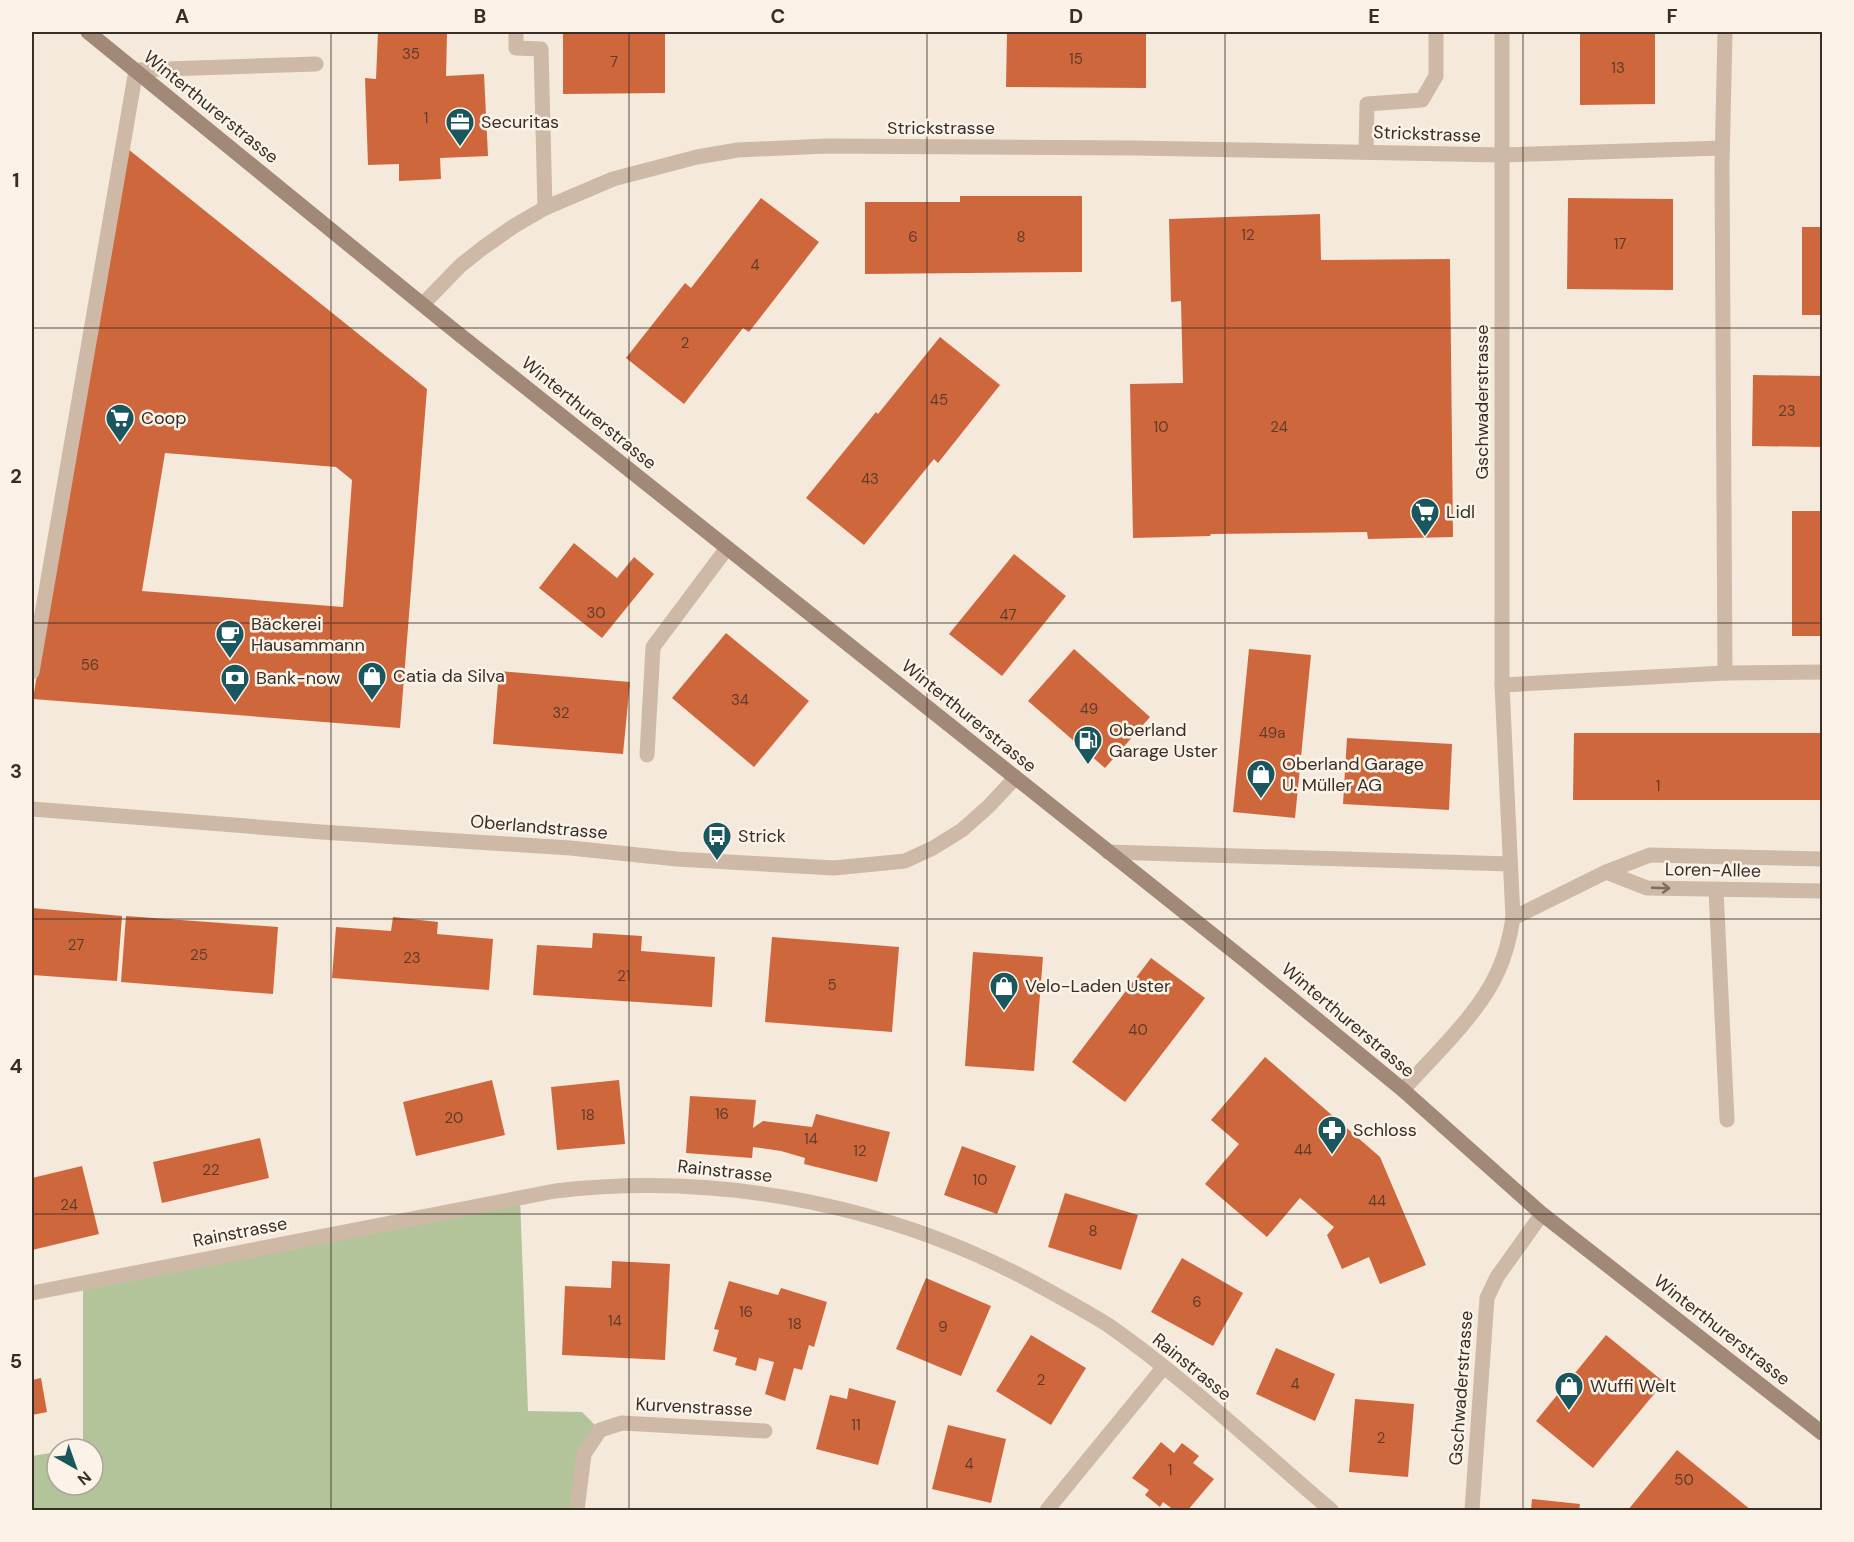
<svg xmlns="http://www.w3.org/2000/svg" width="1854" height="1542" viewBox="0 0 1854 1542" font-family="'DM Sans',sans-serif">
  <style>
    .green { fill: #b4c49a }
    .building { fill: #cf673d; fill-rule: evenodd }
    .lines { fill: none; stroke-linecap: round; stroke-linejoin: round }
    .lane { stroke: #cdb9a6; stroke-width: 15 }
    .street { stroke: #cdb9a6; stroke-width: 15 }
    .secondary { stroke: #a18877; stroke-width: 15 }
    .oneway { stroke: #7c6d60 }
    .grid { fill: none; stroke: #392e27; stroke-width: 1.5; stroke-opacity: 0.55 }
    .labels { text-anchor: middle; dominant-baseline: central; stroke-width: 5; stroke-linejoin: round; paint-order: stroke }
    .number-label { font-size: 15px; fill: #5e3c2c }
    .street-label { font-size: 18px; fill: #392e27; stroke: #fbf3e8 }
    .poi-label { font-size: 18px; fill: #392e27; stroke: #fbf3e8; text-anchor: start }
    .neatline { fill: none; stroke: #392e27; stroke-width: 2 }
    .grid-label { font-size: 20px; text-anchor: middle; font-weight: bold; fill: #392e27 }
  </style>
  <rect width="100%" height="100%" fill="#f4e9db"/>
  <polygon class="green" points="520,1197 528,1411 582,1412 600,1430 584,1454 577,1510 32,1510 32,1456 57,1452 57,1485 93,1485 93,1449 83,1449 83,1283"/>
  <g class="building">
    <polygon points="378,32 447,32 446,76 484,74 488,156 440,158 441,179 399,181 399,164 368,165 365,78 376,79"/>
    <polygon points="563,32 665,32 665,93 563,94"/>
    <polygon points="1007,32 1146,32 1146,88 1006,87"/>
    <polygon points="1580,32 1655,32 1655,104 1580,105"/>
    <path d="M123,145l304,244 -27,339 -367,-29zM165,453l171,14 16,13 -9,127 -201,-16z"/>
    <polygon points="960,196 1082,196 1082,272 865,274 865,202 960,202"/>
    <polygon points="761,198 819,242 749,332 743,328 684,404 626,358 685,283 691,288"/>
    <polygon points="1568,198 1673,199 1673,290 1567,289"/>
    <polygon points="1320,214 1321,260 1450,259 1453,537 1368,539 1367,532 1211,534 1210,536 1133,538 1130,384 1183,383 1181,301 1171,302 1169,219"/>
    <rect x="1802" y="227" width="20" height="88"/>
    <polygon points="940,337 1000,385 938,463 934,459 864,545 806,498 876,412 878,414"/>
    <polygon points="1753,375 1822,376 1822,447 1752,446"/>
    <rect x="1792" y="511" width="30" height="125"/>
    <polygon points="574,543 617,578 634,557 654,574 602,638 539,588"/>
    <polygon points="1014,554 1066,596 1002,676 949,634"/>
    <polygon points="726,633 809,701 754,767 672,698"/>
    <polygon points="1074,649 1150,717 1105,768 1028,701"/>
    <polygon points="1249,649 1311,655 1295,818 1233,812"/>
    <polygon points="499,671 630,682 623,754 493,744"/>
    <polygon points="1574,733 1822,733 1822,800 1573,800"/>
    <polygon points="1347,738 1452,744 1449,810 1343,804"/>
    <polygon points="32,908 122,916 117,981 32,975"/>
    <polygon points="126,916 278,927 273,994 121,982"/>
    <polygon points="393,917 438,922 437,934 493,939 489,990 332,978 336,927 391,931"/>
    <polygon points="593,933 642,936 641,951 715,957 712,1007 533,995 537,945 592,948"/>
    <polygon points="772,937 899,947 892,1032 765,1022"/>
    <polygon points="973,952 1043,957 1034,1071 965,1066"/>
    <polygon points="1151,958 1205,998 1125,1102 1072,1062"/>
    <polygon points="1265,1057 1380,1157 1426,1265 1380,1284 1369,1257 1342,1269 1327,1235 1334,1227 1300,1198 1267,1237 1205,1184 1239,1144 1211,1120"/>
    <polygon points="492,1080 505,1135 416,1156 403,1102"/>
    <polygon points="619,1080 625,1144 557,1150 551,1087"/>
    <polygon points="690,1096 756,1100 753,1128 763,1121 812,1127 816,1114 890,1132 877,1182 804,1164 805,1158 781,1151 753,1147 752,1158 686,1153"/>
    <polygon points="260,1138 269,1178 162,1203 153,1162"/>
    <polygon points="962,1146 1016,1166 997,1214 944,1195"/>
    <polygon points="82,1166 99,1234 32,1250 32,1178"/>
    <polygon points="1065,1193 1138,1215 1121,1270 1048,1247"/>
    <polygon points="1182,1258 1243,1293 1213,1346 1151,1312"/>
    <polygon points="612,1261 670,1264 665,1360 562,1355 565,1286 611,1288"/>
    <polygon points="926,1278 991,1306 961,1376 896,1349"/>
    <polygon points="729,1281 778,1295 781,1288 827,1302 814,1347 809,1345 802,1370 794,1368 785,1401 765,1394 774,1362 759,1358 756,1371 735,1365 737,1358 713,1351 719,1330 714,1329"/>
    <polygon points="1031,1335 1086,1368 1051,1425 996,1391"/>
    <polygon points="1606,1335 1664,1382 1593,1468 1536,1421"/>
    <polygon points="1276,1348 1335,1374 1315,1421 1256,1394"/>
    <polygon points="41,1378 47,1412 32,1415 32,1380"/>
    <polygon points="849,1388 896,1401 878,1465 816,1449 830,1395 847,1399"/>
    <polygon points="1355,1399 1414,1404 1408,1477 1349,1472"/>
    <polygon points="948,1425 1006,1439 991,1503 932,1489"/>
    <polygon points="1161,1442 1174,1453 1182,1443 1199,1456 1193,1463 1214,1479 1188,1510 1174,1510 1163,1502 1160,1507 1145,1495 1149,1490 1132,1478"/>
    <polygon points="1677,1450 1751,1510 1628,1510"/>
    <polygon points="1532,1499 1580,1504 1579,1510 1531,1510"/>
  </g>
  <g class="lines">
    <g class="lane">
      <polyline points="516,32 516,48 541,49 545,208"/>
      <polyline points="1366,151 1367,104 1422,100 1436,76 1436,32"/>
      <polyline points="32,672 136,70 316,64"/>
      <polyline points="647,755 653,647 727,548"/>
      <polyline points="1108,852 1510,864"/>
      <polyline points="1716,890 1727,1120"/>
    </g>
    <g class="street">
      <polyline points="423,304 461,265 484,247 514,226 545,208 613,179 697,157 738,150 826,146 1135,148 1502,155 1722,148"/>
      <polyline points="1725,673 1722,166 1725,32"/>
      <polyline points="1502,685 1725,673 1822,672"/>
      <polyline points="32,809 321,832 570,848 677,859 834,868 905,861 933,848 962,830 989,806 1015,778"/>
      <polyline points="1606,872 1647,888 1822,891"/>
      <polyline points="1513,918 1606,872 1650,855 1822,859"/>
      <path d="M1403,1090c30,-34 77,-77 95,-119 8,-17 12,-34 15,-53l-11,-233v-653"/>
      <path d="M32,1293l523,-102c170,-20 345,16 494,100 20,11 40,22 59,34 79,55 150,123 223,185"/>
      <polyline points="577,1510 584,1454 600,1430 622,1423 765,1431"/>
      <polyline points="1047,1510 1163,1368"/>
      <polyline points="1472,1510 1487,1298 1497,1277 1542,1214"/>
    </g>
    <polyline class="secondary" points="88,32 450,327 1247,962 1403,1090 1542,1214 1822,1433"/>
  </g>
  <defs><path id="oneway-shaft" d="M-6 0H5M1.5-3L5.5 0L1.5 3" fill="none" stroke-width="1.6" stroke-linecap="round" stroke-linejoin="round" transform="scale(1.5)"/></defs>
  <use class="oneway" href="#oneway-shaft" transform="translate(1661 888) rotate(2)"/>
  <path class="grid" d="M331,32v1478M629,32v1478M927,32v1478M1225,32v1478M1523,32v1478M32,328h1790M32,623h1790M32,919h1790M32,1214h1790"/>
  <defs>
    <g id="office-pin" transform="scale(1.5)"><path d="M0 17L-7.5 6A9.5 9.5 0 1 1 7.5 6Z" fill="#19565e" stroke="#fbf3e8"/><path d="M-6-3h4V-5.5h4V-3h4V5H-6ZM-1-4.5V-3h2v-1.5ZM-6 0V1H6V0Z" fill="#fff"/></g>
    <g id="supermarket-pin" transform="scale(1.5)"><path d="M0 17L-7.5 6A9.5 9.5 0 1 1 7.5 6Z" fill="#19565e" stroke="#fbf3e8"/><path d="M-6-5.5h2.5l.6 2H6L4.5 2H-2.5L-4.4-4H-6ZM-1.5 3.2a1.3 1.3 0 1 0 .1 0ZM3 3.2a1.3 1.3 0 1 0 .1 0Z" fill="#fff"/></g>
    <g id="cafe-pin" transform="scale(1.5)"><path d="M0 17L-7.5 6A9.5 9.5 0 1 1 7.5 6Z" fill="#19565e" stroke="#fbf3e8"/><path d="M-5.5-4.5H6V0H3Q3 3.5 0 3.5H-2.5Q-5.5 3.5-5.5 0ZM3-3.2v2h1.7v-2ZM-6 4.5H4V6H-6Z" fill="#fff"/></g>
    <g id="shop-pin" transform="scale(1.5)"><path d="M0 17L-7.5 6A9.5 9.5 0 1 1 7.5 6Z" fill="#19565e" stroke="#fbf3e8"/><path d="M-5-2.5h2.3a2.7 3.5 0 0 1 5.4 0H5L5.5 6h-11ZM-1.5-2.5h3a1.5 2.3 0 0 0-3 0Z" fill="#fff"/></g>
    <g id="bank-pin" transform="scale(1.5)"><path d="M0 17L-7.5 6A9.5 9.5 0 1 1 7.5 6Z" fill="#19565e" stroke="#fbf3e8"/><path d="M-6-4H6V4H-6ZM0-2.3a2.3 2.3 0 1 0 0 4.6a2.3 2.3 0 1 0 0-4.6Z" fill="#fff"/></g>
    <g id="fuel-pin" transform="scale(1.5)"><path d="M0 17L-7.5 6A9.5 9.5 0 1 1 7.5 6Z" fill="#19565e" stroke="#fbf3e8"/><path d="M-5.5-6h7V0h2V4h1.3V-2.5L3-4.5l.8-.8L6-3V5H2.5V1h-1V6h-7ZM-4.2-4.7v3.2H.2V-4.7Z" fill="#fff"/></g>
    <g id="bus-pin" transform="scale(1.5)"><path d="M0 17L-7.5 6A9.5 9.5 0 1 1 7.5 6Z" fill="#19565e" stroke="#fbf3e8"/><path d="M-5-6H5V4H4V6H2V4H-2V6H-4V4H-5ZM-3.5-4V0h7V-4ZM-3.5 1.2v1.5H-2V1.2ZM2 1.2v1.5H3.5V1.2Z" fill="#fff"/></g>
    <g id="pharmacy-pin" transform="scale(1.5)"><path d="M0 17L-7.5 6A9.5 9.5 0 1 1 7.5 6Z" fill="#19565e" stroke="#fbf3e8"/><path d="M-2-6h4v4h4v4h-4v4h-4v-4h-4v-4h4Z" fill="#fff"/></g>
  </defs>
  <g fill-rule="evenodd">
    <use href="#office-pin" x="460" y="122"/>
    <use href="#supermarket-pin" x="120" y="418"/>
    <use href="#supermarket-pin" x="1425" y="512"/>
    <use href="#cafe-pin" x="230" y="634"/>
    <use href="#shop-pin" x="372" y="676"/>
    <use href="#bank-pin" x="235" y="678"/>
    <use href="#fuel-pin" x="1088" y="740"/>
    <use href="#shop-pin" x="1261" y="774"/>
    <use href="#bus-pin" x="717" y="836"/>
    <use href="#shop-pin" x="1004" y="986"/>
    <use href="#pharmacy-pin" x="1332" y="1130"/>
    <use href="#shop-pin" x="1569" y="1386"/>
  </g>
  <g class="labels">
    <g class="number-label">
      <text x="411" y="54">35</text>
      <text x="1076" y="59">15</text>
      <text x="614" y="62">7</text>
      <text x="1618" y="68">13</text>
      <text x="426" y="118">1</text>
      <text x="1248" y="235">12</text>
      <text x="913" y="237">6</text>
      <text x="1021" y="237">8</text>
      <text x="1620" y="244">17</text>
      <text x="755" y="265">4</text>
      <text x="685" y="343">2</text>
      <text x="939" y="400">45</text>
      <text x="1787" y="411">23</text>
      <text x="1161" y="427">10</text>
      <text x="1279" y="427">24</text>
      <text x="870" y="479">43</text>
      <text x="596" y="613">30</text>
      <text x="1008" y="615">47</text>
      <text x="90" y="665">56</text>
      <text x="740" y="700">34</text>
      <text x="1089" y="709">49</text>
      <text x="561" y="713">32</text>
      <text x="1272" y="733">49a</text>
      <text x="1658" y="786">1</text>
      <text x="76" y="945">27</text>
      <text x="199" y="955">25</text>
      <text x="412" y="958">23</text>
      <text x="624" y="976">21</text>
      <text x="832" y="985">5</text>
      <text x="1138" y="1030">40</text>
      <text x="722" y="1114">16</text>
      <text x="588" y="1115">18</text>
      <text x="454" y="1118">20</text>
      <text x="811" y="1139">14</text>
      <text x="1303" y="1150">44</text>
      <text x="860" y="1151">12</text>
      <text x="211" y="1170">22</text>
      <text x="980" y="1180">10</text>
      <text x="1377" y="1201">44</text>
      <text x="69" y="1205">24</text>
      <text x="1093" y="1231">8</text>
      <text x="1197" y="1302">6</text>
      <text x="746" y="1312">16</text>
      <text x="615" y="1321">14</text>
      <text x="795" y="1324">18</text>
      <text x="943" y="1327">9</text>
      <text x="1041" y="1380">2</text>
      <text x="1295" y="1384">4</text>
      <text x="856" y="1425">11</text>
      <text x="1381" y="1438">2</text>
      <text x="969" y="1464">4</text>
      <text x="1170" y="1470">1</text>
      <text x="1684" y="1480">50</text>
    </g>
    <g class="street-label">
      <text transform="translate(211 107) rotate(39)">Winterthurerstrasse</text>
      <text x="941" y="128">Strickstrasse</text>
      <text transform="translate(1427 134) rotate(2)">Strickstrasse</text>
      <text transform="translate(1482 402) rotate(-90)">Gschwaderstrasse</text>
      <text transform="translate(589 413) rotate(39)">Winterthurerstrasse</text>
      <text transform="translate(969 716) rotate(39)">Winterthurerstrasse</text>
      <text transform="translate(539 827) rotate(5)">Oberlandstrasse</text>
      <text transform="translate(1713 870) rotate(1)">Loren-Allee</text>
      <text transform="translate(1348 1020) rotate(40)">Winterthurerstrasse</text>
      <text transform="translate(725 1171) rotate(6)">Rainstrasse</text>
      <text transform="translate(240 1232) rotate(-11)">Rainstrasse</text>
      <text transform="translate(1722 1330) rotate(38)">Winterthurerstrasse</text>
      <text transform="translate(1192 1367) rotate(39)">Rainstrasse</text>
      <text transform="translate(1461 1388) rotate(-86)">Gschwaderstrasse</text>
      <text transform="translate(694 1407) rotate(3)">Kurvenstrasse</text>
    </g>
    <g class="poi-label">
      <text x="481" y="122">Securitas</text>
      <text x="141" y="418">Coop</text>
      <text x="1446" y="512">Lidl</text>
      <text x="251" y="624">Bäckerei<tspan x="251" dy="21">Hausammann</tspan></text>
      <text x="393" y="676">Catia da Silva</text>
      <text x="256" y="678">Bank-now</text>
      <text x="1109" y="730">Oberland<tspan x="1109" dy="21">Garage Uster</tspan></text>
      <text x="1282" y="764">Oberland Garage<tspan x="1282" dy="21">U. Müller AG</tspan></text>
      <text x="738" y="836">Strick</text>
      <text x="1025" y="986">Velo-Laden Uster</text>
      <text x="1353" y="1130">Schloss</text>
      <text x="1590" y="1386">Wuffi Welt</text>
    </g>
  </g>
  <rect width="1854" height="1542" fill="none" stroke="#fbf3e8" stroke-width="66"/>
  <g transform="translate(75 1467) rotate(140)"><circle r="28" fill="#fbf3e8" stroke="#ada49b" stroke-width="1.5"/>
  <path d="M0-4.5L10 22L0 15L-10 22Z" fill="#19565e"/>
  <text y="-9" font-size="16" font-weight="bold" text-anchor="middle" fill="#392e27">N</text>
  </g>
  <rect x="33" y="33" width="1788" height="1476" class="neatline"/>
  <g class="grid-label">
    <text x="182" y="23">A</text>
    <text x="480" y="23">B</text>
    <text x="778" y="23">C</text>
    <text x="1076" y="23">D</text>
    <text x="1374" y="23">E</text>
    <text x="1672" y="23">F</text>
    <text x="16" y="187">1</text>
    <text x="16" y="483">2</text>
    <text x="16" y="778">3</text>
    <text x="16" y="1073">4</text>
    <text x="16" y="1368">5</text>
  </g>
</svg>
